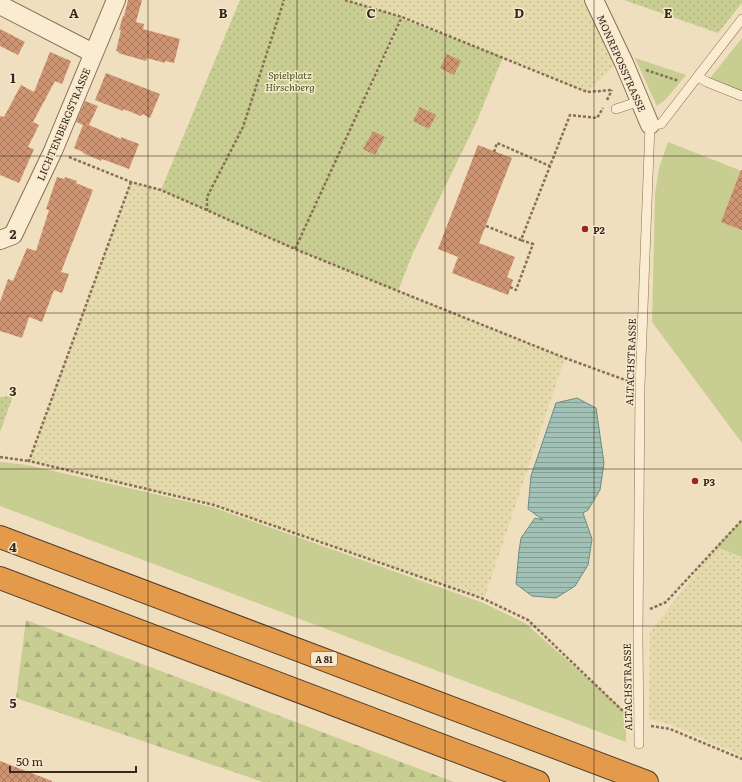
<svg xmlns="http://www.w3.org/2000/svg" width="742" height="782" viewBox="0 0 742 782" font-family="Literata,serif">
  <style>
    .farmland { fill: url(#farmland-dots) }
    .grass { fill: #c8cd92 }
    .forest { fill: url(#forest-firs) }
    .park { fill: url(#park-dots) }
    .water { fill: url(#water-rules); stroke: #698e84 }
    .building { fill: url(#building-cross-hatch) }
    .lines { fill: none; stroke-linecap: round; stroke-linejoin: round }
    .lane-casing { stroke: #886f56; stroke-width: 10 }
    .street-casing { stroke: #886f56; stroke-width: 20 }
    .highway-casing { stroke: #553d2b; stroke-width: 24 }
    .path { stroke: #886f56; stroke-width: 2.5; stroke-dasharray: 3 2; stroke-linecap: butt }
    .lane { stroke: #faecd1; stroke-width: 9 }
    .street { stroke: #faecd1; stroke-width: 18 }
    .highway { stroke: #e39a4a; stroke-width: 22 }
    .grid { fill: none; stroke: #37281b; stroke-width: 1; stroke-opacity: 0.55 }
    .poi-dot { fill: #992429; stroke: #f6e9ce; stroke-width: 1.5 }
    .labels { text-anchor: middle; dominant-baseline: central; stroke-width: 3; stroke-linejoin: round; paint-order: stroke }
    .shield { fill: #f6e9ce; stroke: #706251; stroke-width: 1 }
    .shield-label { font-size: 9px; font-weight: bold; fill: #37281b }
    .street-label { font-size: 10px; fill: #37281b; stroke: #f6e9ce }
    .park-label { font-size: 10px; font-style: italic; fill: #495421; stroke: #f6e9ce }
    .poi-label { font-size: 10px; font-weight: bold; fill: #37281b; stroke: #f6e9ce; text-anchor: start }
    .grid-label { font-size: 13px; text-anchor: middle; font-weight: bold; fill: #37281b; stroke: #f6e9ce; stroke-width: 3; stroke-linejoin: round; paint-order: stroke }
  </style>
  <defs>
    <pattern id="farmland-dots" width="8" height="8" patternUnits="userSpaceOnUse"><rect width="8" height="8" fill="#e5daab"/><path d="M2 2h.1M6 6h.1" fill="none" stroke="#c5bb93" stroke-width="1.8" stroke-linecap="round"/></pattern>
    <pattern id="forest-firs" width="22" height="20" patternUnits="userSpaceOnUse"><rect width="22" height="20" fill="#c8cd92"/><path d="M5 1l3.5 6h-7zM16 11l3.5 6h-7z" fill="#acb07d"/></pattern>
    <pattern id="park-dots" width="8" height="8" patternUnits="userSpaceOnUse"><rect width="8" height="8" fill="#c8cd92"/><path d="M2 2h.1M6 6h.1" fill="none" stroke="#acb07d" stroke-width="1.8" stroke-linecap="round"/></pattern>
    <pattern id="water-rules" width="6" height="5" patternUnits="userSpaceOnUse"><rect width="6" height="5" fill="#a2c1b6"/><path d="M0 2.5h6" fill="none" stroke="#859d93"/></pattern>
    <pattern id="building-cross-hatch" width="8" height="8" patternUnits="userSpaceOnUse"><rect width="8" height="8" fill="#cf9572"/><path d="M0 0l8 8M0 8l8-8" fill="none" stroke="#a97a5d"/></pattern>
  </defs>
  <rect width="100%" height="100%" fill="#efdfbe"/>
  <g class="farmland">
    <polygon points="347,0 587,0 615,65 587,92 403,16"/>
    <polygon points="131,182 161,190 295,249 565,358 484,599 214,505 29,461"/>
    <polygon points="716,547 742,557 742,756 672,725 649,719 650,632"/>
  </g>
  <g class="grass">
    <polygon points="742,38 742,96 707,82"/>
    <polygon points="635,58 686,75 666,99 657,106"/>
    <polygon points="668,142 742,171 742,443 652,322 655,194 659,168"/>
    <polygon points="0,462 27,465 212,507 481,602 525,623 626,712 626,742 0,506"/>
    <polygon points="742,520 742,557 716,547"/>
  </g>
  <polygon class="forest" points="26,620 454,782 263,782 16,698"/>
  <g class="park">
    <polygon points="240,0 345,0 402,17 339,155 403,19 503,57 476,123 412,255 398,291 295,249 161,190"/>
    <polygon points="624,0 742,0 742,3 718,33"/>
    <polygon points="13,396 0,432 0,397"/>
  </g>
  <polygon class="water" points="577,398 596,408 604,463 600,490 588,510 583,513 592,539 588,565 575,586 556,598 532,596 516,584 519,551 521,538 535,518 543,520 528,509 531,476 556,403"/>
  <g class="building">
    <polygon points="128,0 142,0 136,22 144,24 143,29 180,39 174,63 165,61 165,63 147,58 146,61 118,53 119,52 116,51 121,30 119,30 123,16 124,16"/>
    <polygon points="0,29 25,42 18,55 0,46"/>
    <polygon points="50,52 71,61 62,84 55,81 33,122 39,125 28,147 34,149 19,183 0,175 0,116 4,117 21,85 34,92"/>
    <polygon points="447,54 461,61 454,75 440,68"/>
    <polygon points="106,73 160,94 150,118 142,114 141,116 123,109 123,111 95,100"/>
    <polygon points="85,101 98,106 89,125 121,139 121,137 139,144 129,169 102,159 101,161 83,153 83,152 74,148 83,125 76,122"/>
    <polygon points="420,107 436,115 429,129 413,121"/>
    <polygon points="373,131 385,137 375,155 363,149"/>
    <polygon points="478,145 512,158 479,243 515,257 507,277 513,280 508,295 452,273 458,257 438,249"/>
    <polygon points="741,170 742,170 742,230 721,222"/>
    <polygon points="57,177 64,179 65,177 77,181 76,183 93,190 61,272 69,274 62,293 54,290 42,322 29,317 22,338 0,331 0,302 8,279 13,281 27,248 36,251 49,210 46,209"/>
    <polygon points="0,761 52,781 52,782 0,782"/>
  </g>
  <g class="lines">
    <g class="lane-casing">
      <g id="lane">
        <polyline points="698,77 707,82 742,96"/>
        <polyline points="616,109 640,101"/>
        <polyline points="639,744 638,636 640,386 650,125 661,124 742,19"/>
      </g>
    </g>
    <g class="street-casing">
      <g id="street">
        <polyline points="594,0 624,63 650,125"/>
        <polyline points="0,5 93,53"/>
        <polyline points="0,240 13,235 53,151 116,0"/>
      </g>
    </g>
    <g class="highway-casing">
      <g id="highway">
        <polyline points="0,537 647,782"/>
        <polyline points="0,578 538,782"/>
      </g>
    </g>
    <g class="path">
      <polyline points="345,0 402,17 587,92 612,90"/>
      <polyline points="646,70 679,81"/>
      <polyline points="607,100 612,90"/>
      <polyline points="494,152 497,143 550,166"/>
      <polyline points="69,157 131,182 161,190 295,249 398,291 565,358 628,381"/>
      <polyline points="131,182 29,461 214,505 484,599 528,620 626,714"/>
      <polyline points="207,211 207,197 243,127 284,0"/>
      <polyline points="486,226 521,240 570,115 597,118 603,108"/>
      <polyline points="295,249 402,17"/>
      <polyline points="510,287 516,290 533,244 521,240"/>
      <polyline points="0,457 29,461"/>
      <polyline points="650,609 666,602 742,520"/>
      <polyline points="651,726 670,729 742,759"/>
    </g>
    <use href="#lane" class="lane"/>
    <use href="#street" class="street"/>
    <use href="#highway" class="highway"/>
  </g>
  <path class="grid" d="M148,0v782M297,0v782M445,0v782M594,0v782M0,156h742M0,313h742M0,469h742M0,626h742"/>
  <g class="poi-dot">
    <circle cx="585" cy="229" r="4"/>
    <circle cx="695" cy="481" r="4"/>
  </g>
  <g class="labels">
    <rect class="shield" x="311" y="652" width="26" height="14" rx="3"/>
    <g class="shield-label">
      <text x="324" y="659">A 81</text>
    </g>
    <g class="street-label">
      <text transform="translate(622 63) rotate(66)">MONREPOSSTRASSE</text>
      <text transform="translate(63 124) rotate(-67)">LICHTENBERGSTRASSE</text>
      <text transform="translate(630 362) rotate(-88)">ALTACHSTRASSE</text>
      <text transform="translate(627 687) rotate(-91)">ALTACHSTRASSE</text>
    </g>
    <g class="park-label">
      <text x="290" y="74">Spielplatz<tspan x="290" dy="12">Hirschberg</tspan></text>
    </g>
    <g class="poi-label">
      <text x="593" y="229">P2</text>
      <text x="703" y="481">P3</text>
    </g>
  </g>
  <g class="grid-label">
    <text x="74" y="18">A</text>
    <text x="223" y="18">B</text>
    <text x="371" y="18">C</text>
    <text x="519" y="18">D</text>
    <text x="668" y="18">E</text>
    <text x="13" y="83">1</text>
    <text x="13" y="239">2</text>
    <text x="13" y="396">3</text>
    <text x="13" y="552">4</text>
    <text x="13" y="708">5</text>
  </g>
  <path d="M10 766v6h126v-6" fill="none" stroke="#37281b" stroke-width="2"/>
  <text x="16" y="766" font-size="12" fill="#37281b" stroke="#f6e9ce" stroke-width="3" paint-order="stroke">50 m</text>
</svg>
